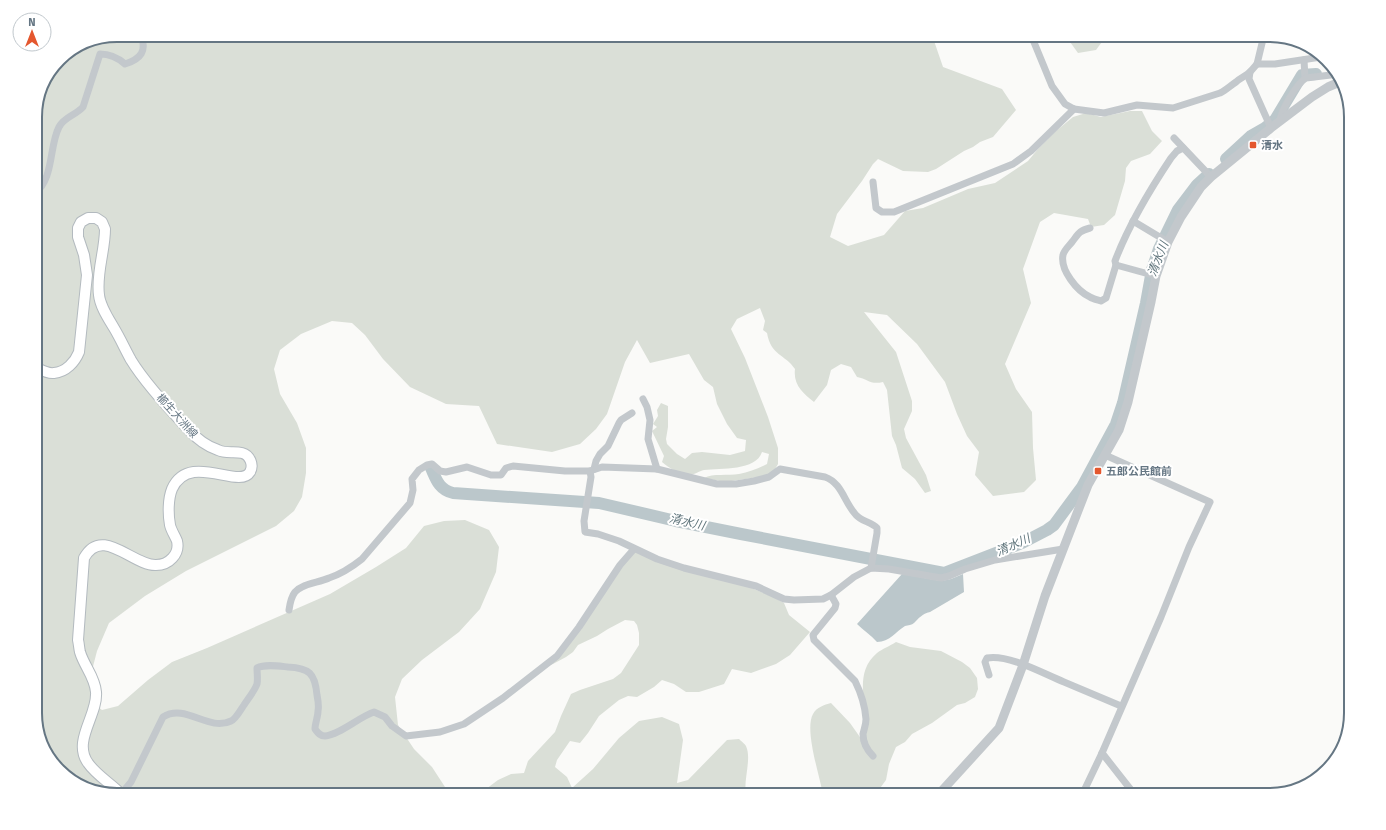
<svg xmlns="http://www.w3.org/2000/svg" width="1386" height="830" viewBox="0 0 1386 830" font-family="'Fira Sans','Noto Sans JP',sans-serif">
  <style>
    .green { fill: #dadfd7 }
    .water { fill: #bbc7cb }
    .lines { fill: none; stroke-linecap: round; stroke-linejoin: round }
    .river { stroke: #bbc7cb; stroke-width: 12 }
    .secondary-casing { stroke: #b3babf; stroke-width: 12 }
    .minor { stroke: #c3c8cc; stroke-width: 7 }
    .tertiary { stroke: #c3c8cc; stroke-width: 9 }
    .secondary { stroke: #fff; stroke-width: 10 }
    .poi-dot { fill: #e4572e; stroke: #fff; stroke-width: 1.5 }
    .labels { text-anchor: middle; dominant-baseline: central; stroke-width: 4; stroke-linejoin: round; paint-order: stroke }
    .poi-label { font-size: 11px; font-weight: bold; fill: #657683; stroke: #fff; text-anchor: start }
    .street-label { font-size: 11px; fill: #657683; stroke: #fff }
    .water-label { font-size: 12px; font-style: italic; fill: #60757c; stroke: #fff }
    .rim { fill: none; stroke: #657683; stroke-width: 2 }
  </style>
  <rect width="100%" height="100%" fill="#fafaf8"/>
  <g class="green">
    <path d="M117,35h815l11,32 59,22 14,21 -23,27 -13,5 -7,5 -9,4 -28,18 -8,3 -25,-1 -25,-12 -5,5 -11,17 -25,33 -7,23 18,9 36,-11 21,-24 18,-3 45,-19 27,-6 33,-22 10,-12 18,-18 17,-14 13,-4 15,4 29,-6h12l10,20 10,10 -12,13 -19,7 -5,7 -1,13 -10,34 -11,10 -13,2 -3,-8 -34,-6 -14,9 -17,47 8,34 -26,61 11,25 16,23 1,36 3,32 -12,12 -31,4 -18,-21 4,-23 -12,-16 -10,-22 -12,-32 -28,-38 -30,-29 -23,-3 32,40 16,49v10l-8,18 2,9 20,37 5,16 -6,2 -10,-14 -13,-11 -6,-23 -4,-9 -5,-46 -4,-8c-13,3 -15,-3 -26,-5l-6,-10 -10,-3 -10,6 -4,15 -13,17c-11,-9 -21,-17 -19,-33 -10,-15 -24,-13 -28,-36l-4,-3 2,-9 -5,-13 -23,11 -6,10 14,29 23,59 10,31v16l-4,7 -9,5 -40,6 -21,-4c9,-5 24,-2 35,-4 10,-2 19,-5 28,-10l2,-10 -7,-2c-6,19 -41,16 -58,18 -5,1 -10,5 -15,5 -10,-1 -20,-7 -27,-13l2,-6 -12,-25 5,-4 -4,-3 5,-8 -1,-6 4,-7 7,3v21l-2,12 1,5 10,10 8,5 7,-6 10,-1 28,3 15,-4 1,-11 -9,-2 -10,-14 -10,-20 -4,-17 -9,-7 -15,-26 -39,9 -13,-23 -12,22 -18,52 -11,15 -16,15 -28,8 -55,-8 -18,-38 -33,-2 -36,-17 -27,-28 -18,-24 -13,-12 -20,-2 -31,13 -21,16 -6,19 6,25 17,29 9,25v25l-4,24 -8,14 -18,15 -90,45 -41,25 -36,27 -12,28 -8,31 3,20 10,8 16,-4 30,-26 24,-18 35,-14 123,-54 46,-27 30,-19 18,-22 20,-5 21,-1 24,10 10,17 -3,25 -16,37 -21,23 -37,28 -20,19 -7,18 3,28 16,24 18,18 13,20 2,8h-330l-41,-11 -30,-30 -11,-35v-608l6,-26 18,-26 27,-18z"/>
    <polygon points="1065,35 1107,35 1096,50 1078,53"/>
    <path d="M636,551l111,35 26,11 11,6 5,12 21,17 -20,23 -14,9 -25,9 -19,-4 -8,15 -25,8h-13l-12,-8 -12,-4 -8,7 -17,10 -9,-1 -9,4 -20,16 -11,17 -8,10 -10,-2 -13,19 -2,7 12,10 5,11 21,-19 26,-31 20,-17 23,-4 17,7 4,16 -6,43 11,-3 39,-40 12,-1c2,2 6,5 7,7 6,13 -3,34 0,49h-268l20,-15 13,-6 13,-1 4,-12 27,-29 6,-16 10,-22 9,-4 33,-11 8,-6 18,-28v-12l-2,-8 -3,-4 -9,-1 -17,9 -11,7 -19,9 -5,7 -7,5 -13,7 -3,1 75,-102z"/>
    <path d="M896,642l14,5 31,4 21,11 8,6 7,10 1,11 -3,8 -10,6 -8,2 -25,18 -20,11 -7,8 -9,5 -7,17 -3,16 -11,15h-52c-3,-19 -19,-65 -10,-81 4,-7 11,-9 18,-11l19,20 12,17c6,-12 5,-14 3,-27 -2,-22 -7,-44 12,-60 5,-4 13,-7 19,-11z"/>
  </g>
  <path class="water" d="M902,574l39,7 10,-2 12,-5 1,18 -34,20c-8,2 -11,6 -16,11 -2,2 -6,2 -9,3 -10,6 -15,16 -28,16 -6,-7 -13,-11 -20,-18z"/>
  <g class="lines">
    <g class="river">
      <polyline points="1226,159 1251,136 1265,128 1275,120 1302,75 1316,74"/>
      <path d="M431,468c5,11 8,22 22,25l146,10 77,18 65,13 203,39 78,-30 25,-13 7,-5 28,-38 34,-63 7,-21 23,-100 6,-33 7,-21 19,-39 19,-25 12,-11"/>
    </g>
    <g class="secondary-casing">
      <path id="secondary" d="M35,367c6,3 13,7 19,6 12,-1 21,-11 25,-21l8,-77 -3,-20 -6,-18v-9l3,-6 7,-4h8l6,4 3,7c0,22 -9,44 -6,66 1,11 9,23 15,33 6,10 11,21 17,32 14,23 39,50 58,70 8,9 17,16 29,20 8,4 16,1 24,3 8,2 12,12 8,19 -11,18 -61,-21 -78,17 -4,10 -4,25 -2,36 1,5 5,11 7,16 3,13 -8,24 -21,24 -23,1 -54,-40 -72,-7l-6,82c1,4 1,8 2,12 4,14 15,25 16,40 2,23 -24,49 -8,71 9,13 23,20 34,32"/>
    </g>
    <g class="minor">
      <path d="M1031,35l21,51 13,18 9,5 30,4 33,-8 36,3 47,-15c6,-3 10,-7 16,-11 4,-4 10,-6 14,-10"/>
      <polyline points="1264,35 1257,64 1250,72 1249,79 1271,128"/>
      <polyline points="1304,60 1305,78"/>
      <polyline points="1257,64 1275,64 1321,57"/>
      <path d="M1280,121c1,-11 17,-38 26,-43l33,-4"/>
      <polyline points="1174,138 1211,177"/>
      <polyline points="873,182 876,208 882,212 894,212 1013,164 1031,151 1074,109"/>
      <path d="M35,193c19,-14 14,-47 24,-66 5,-10 17,-12 24,-20l17,-53c10,0 17,3 25,10 16,-5 22,-13 16,-29"/>
      <polyline points="1133,221 1168,242"/>
      <path d="M1090,228c-11,3 -11,5 -18,14 -3,4 -8,8 -9,13 -3,15 14,36 27,42 3,2 8,3 11,4l5,-3 10,-33 -1,-4c14,-37 34,-70 56,-103l6,-7 6,-3"/>
      <polyline points="1116,265 1156,276"/>
      <polyline points="643,399 647,407 650,420 648,439 657,469"/>
      <polyline points="594,469 596,461 600,454 608,446 619,423 621,420 632,413"/>
      <polyline points="590,471 591,477 584,521 585,532 598,534 619,541 657,559 684,568 756,586 784,599 794,600 823,599 831,595 854,577 871,568 889,569 941,578 949,576 965,569 995,560 1063,549"/>
      <path d="M831,595l5,9 -1,4 -22,27 1,5 41,41c6,12 10,25 11,38 0,6 -2,10 -3,15 0,9 5,17 10,22"/>
      <path d="M289,610c1,-7 2,-13 6,-18 8,-9 23,-9 34,-14 12,-4 23,-11 33,-19l48,-56 3,-13 -1,-11 7,-9 8,-5 5,-1 8,7 6,1 21,-5 24,8h10l5,-7 7,-2 52,5h25l12,-4 55,2 60,15h19l18,-3 15,-4 11,-8 45,8c17,6 19,25 31,38 5,6 15,7 21,13v5l-6,35"/>
      <path d="M989,675l-4,-13 2,-4c22,-4 57,16 77,24 19,8 38,16 57,24"/>
      <polyline points="1102,753 1135,795"/>
      <path d="M121,794l10,-12 32,-65c23,-14 45,15 68,4 5,-2 10,-12 13,-16 4,-6 11,-15 13,-21 1,-5 0,-11 0,-16 8,-4 21,-2 31,-1 21,1 27,6 29,28 1,5 2,11 1,16 0,6 -3,12 -3,18 3,4 5,7 10,7 14,-1 34,-19 49,-24l11,5 7,9 14,10 34,-4 24,-8 39,-26 54,-42 22,-29 41,-62 14,-16"/>
      <polyline points="1082,795 1102,753 1161,617 1189,547 1210,502 1105,455"/>
    </g>
    <polyline class="tertiary" points="938,795 999,728 1023,665 1045,596 1088,485 1119,430 1128,402 1151,302 1156,276 1168,242 1181,217 1201,187 1211,177 1271,128 1312,97 1328,87 1342,81"/>
    <use href="#secondary" class="secondary"/>
  </g>
  <g class="poi-dot">
    <rect x="1249" y="141" width="8" height="8" rx="2"/>
    <rect x="1094" y="467" width="8" height="8" rx="2"/>
  </g>
  <g class="labels">
    <g class="poi-label">
      <text x="1261" y="145">清水</text>
      <text x="1106" y="471">五郎公民館前</text>
    </g>
    <g class="street-label">
      <text transform="translate(177 416) rotate(48)">櫛生大洲線</text>
    </g>
    <g class="water-label">
      <text transform="translate(1158 259) rotate(-69)">清水川</text>
      <text transform="translate(687 522) rotate(13)">清水川</text>
      <text transform="translate(1013 545) rotate(-24)">清水川</text>
    </g>
  </g>
  <path d="M0 0H1386V830H0ZM117 42H1269A75 75 0 0 1 1344 117V713A75 75 0 0 1 1269 788H117A75 75 0 0 1 42 713V117A75 75 0 0 1 117 42Z" fill="#fff" fill-rule="evenodd"/>
  <path class="rim" d="M117 42H1269A75 75 0 0 1 1344 117V713A75 75 0 0 1 1269 788H117A75 75 0 0 1 42 713V117A75 75 0 0 1 117 42Z"/>
  <g transform="translate(32 32)"><circle r="19" fill="#ffffff" stroke="#c1c8cd"/>
  <path d="M0-3L7 15L0 10L-7 15Z" fill="#e4572e"/>
  <text y="-6" font-size="11" font-weight="bold" text-anchor="middle" fill="#657683">N</text>
  </g>
</svg>
